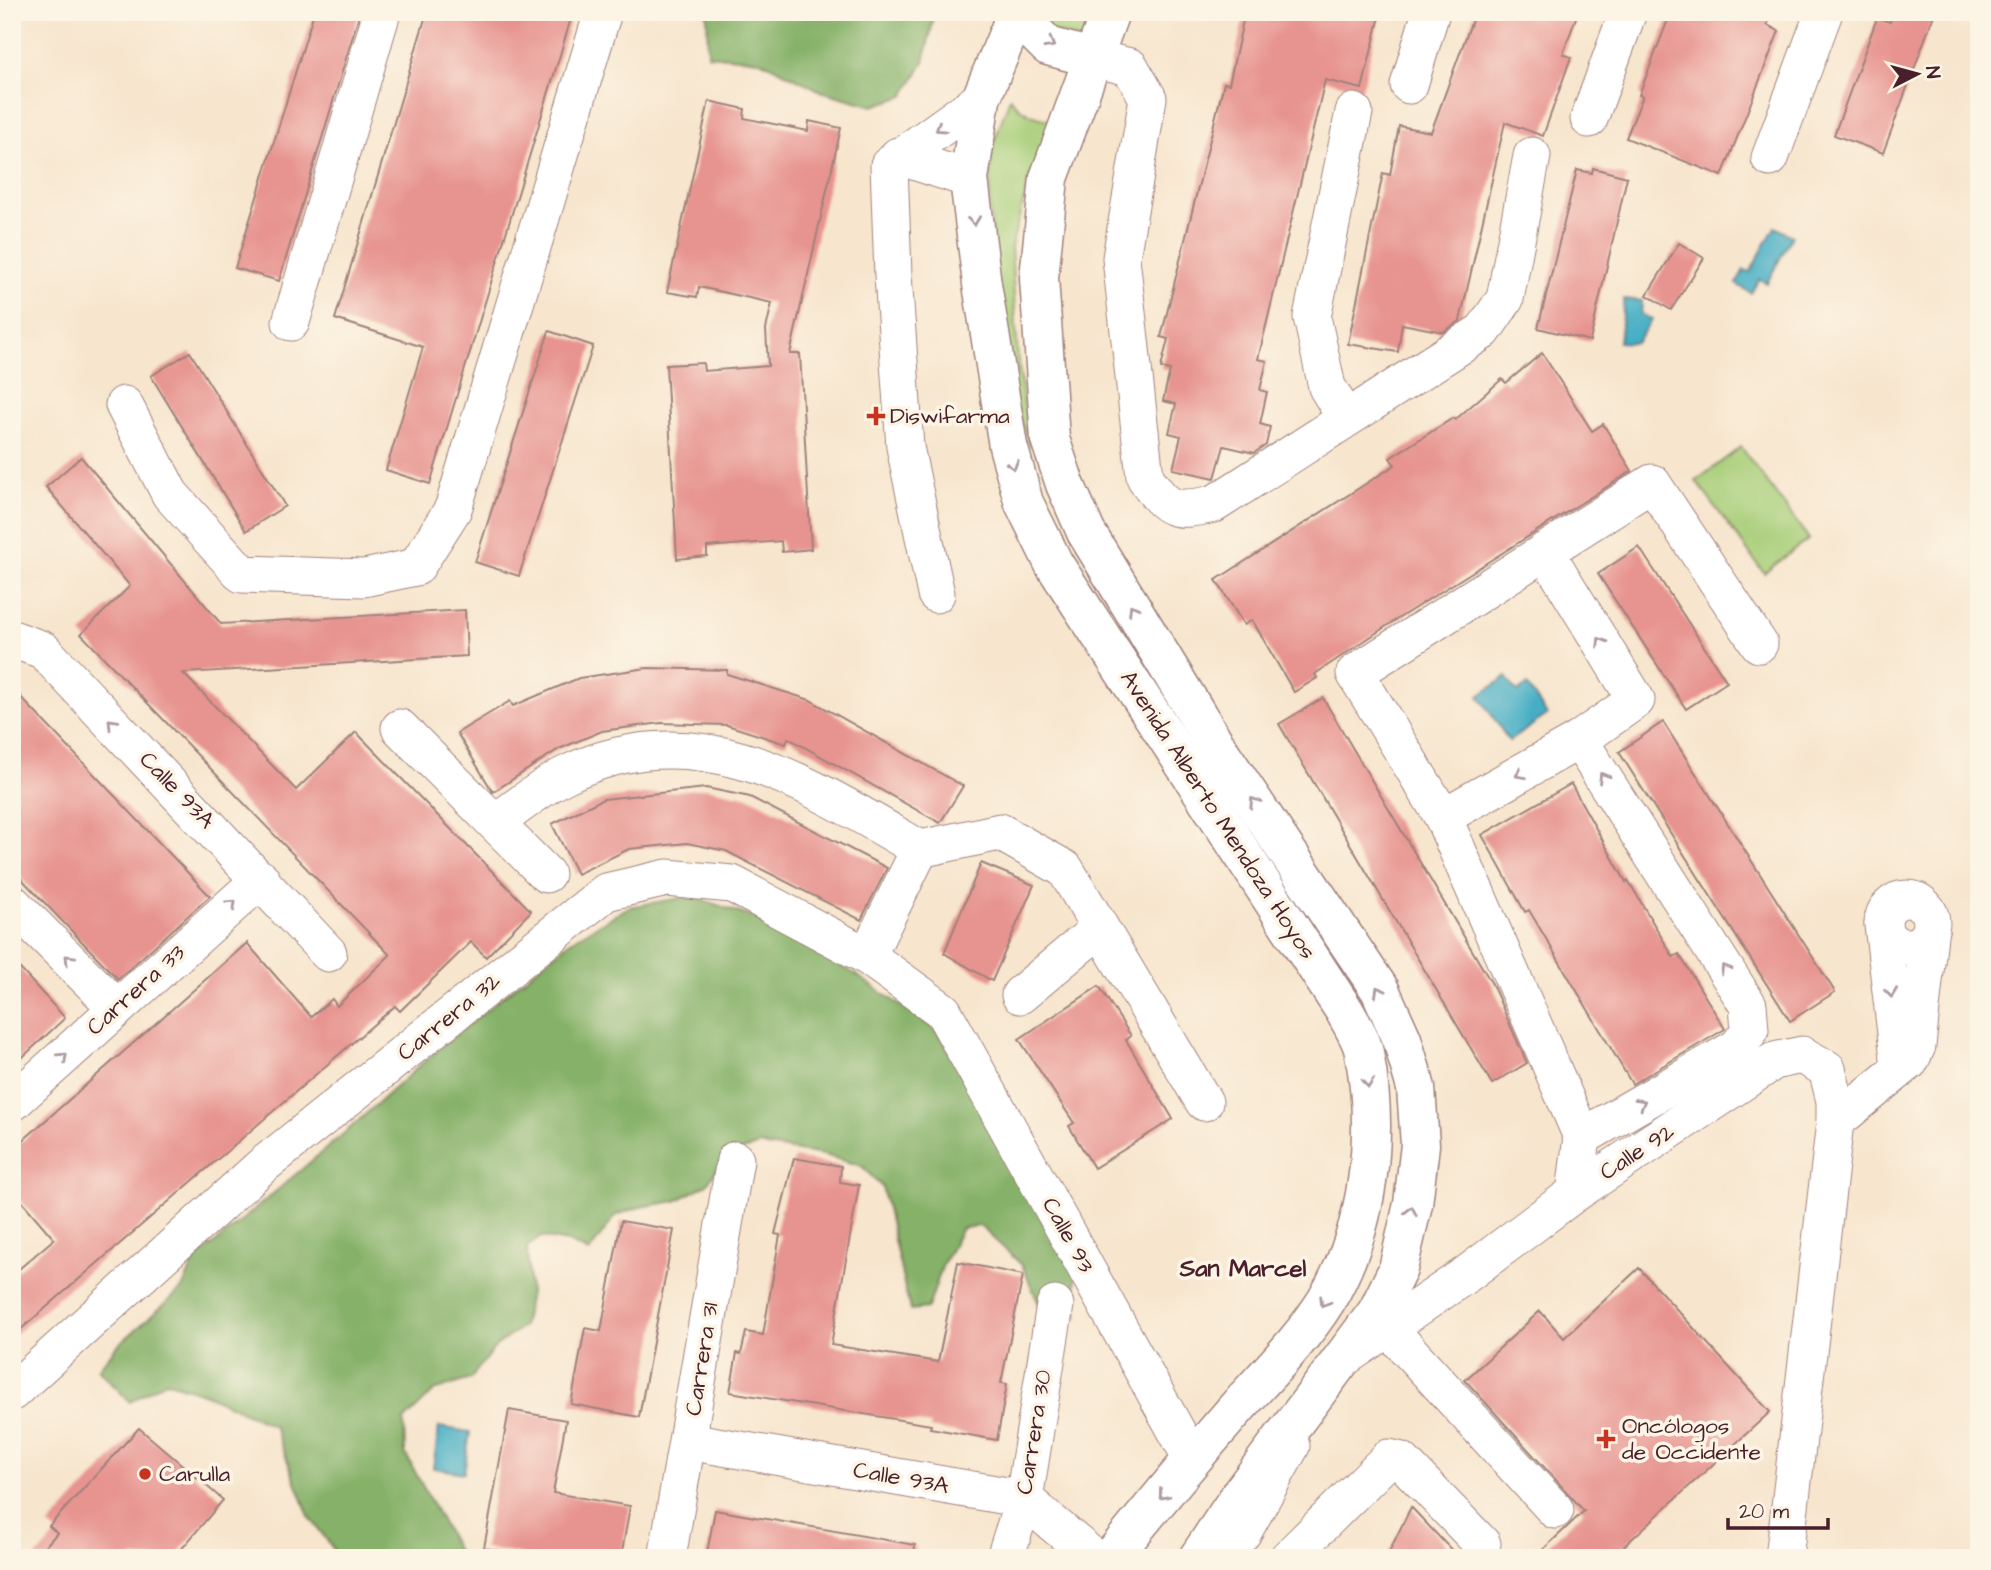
<svg xmlns="http://www.w3.org/2000/svg" width="1991" height="1570" viewBox="0 0 1991 1570" font-family="'Architects Daughter',sans-serif">
  <style>
    .green { fill: #a7ce78; stroke: #787652; stroke-width: 2 }
    .forest { fill: #85b168; stroke: #68684a; stroke-width: 2 }
    .water { fill: #45aec4; stroke: #486678; stroke-width: 2 }
    .building { fill: #e7938f }
    .lines { fill: none; stroke-linecap: round; stroke-linejoin: round }
    .minor-casing { stroke: #a0827c; stroke-width: 39 }
    .major-casing { stroke: #a0827c; stroke-width: 41 }
    .minor { stroke: #fff; stroke-width: 37 }
    .major { stroke: #fff; stroke-width: 38 }
    .oneway { stroke: #ae9aa0 }
    .poi-dot { fill: #c8321e; stroke: #fcf5e5; stroke-width: 2.5 }
    .labels { text-anchor: middle; dominant-baseline: central; stroke-width: 7; stroke-linejoin: round; paint-order: stroke }
    .poi-label { font-size: 23px; fill: #4a1f2b; stroke: #fcf5e5; text-anchor: start }
    .street-label { font-size: 23px; fill: #4a1f2b; stroke: #fcf5e5 }
    .neighbourhood-label { font-size: 24px; font-weight: bold; fill: #4a1f2b; stroke: #fcf5e5 }
  </style>
  <rect width="100%" height="100%" fill="#fcf5e5"/>
  <filter id="ink" filterUnits="userSpaceOnUse"><feTurbulence type="fractalNoise" baseFrequency=".0143" numOctaves="2"/><feDisplacementMap in="SourceGraphic" scale="14" xChannelSelector="R" yChannelSelector="G"/><feConvolveMatrix kernelMatrix="1 2 1 2 8 2 1 2 1" color-interpolation-filters="sRGB"/></filter>
  <filter id="wash" filterUnits="userSpaceOnUse"><feTurbulence type="fractalNoise" baseFrequency=".00686" numOctaves="4" result="noise"/><feDisplacementMap in="SourceGraphic" scale="28" xChannelSelector="R" yChannelSelector="G"/><feGaussianBlur stdDeviation="1.57" result="paint"/><feColorMatrix in="noise" values="0 0 0 0 0 0 0 0 0 0 0 0 0 0 0 0 0 1.4 0 .05"/><feComposite in="paint" operator="in"/></filter>
  <g filter="url(#wash)">
    <rect width="100%" height="100%" fill="#f7e5cd"/>
    <g class="green">
      <polygon points="1045,12 1091,12 1081,40 1040,27"/>
      <path d="M1010,98c13,16 25,20 46,23l-25,52 -20,74 7,114 12,86 -28,-83 -12,-154 1,-60z"/>
      <polygon points="1741,447 1809,539 1764,573 1696,481"/>
    </g>
    <g class="forest">
      <polygon points="707,12 935,12 924,62 904,96 873,106 821,91 760,60 708,55"/>
      <polygon points="692,896 760,920 855,974 937,1031 1075,1266 1077,1317 1051,1294 1039,1304 1022,1265 980,1226 962,1228 943,1264 928,1308 910,1310 882,1187 862,1166 824,1155 759,1145 725,1156 707,1184 676,1201 640,1207 616,1215 589,1252 568,1242 541,1237 527,1247 530,1294 523,1326 496,1346 470,1379 434,1391 404,1421 405,1453 461,1558 340,1558 309,1516 274,1426 206,1394 166,1381 130,1402 98,1369 116,1347 182,1289 195,1260 348,1130 428,1058 569,942 629,907"/>
    </g>
    <g class="water">
      <polygon points="1775,227 1792,236 1767,283 1759,279 1751,293 1736,284 1744,270 1750,272"/>
      <polygon points="1624,299 1642,301 1641,315 1652,319 1636,343 1619,342"/>
      <polygon points="1506,677 1517,692 1527,685 1547,715 1509,741 1479,696"/>
      <polygon points="439,1427 470,1432 464,1473 433,1468"/>
    </g>
    <g id="blocks">
      <g class="building">
        <polygon points="314,12 360,12 279,281 235,268"/>
        <polygon points="427,12 573,12 430,484 386,470 423,347 335,319"/>
        <polygon points="1245,12 1381,12 1362,89 1325,80 1258,359 1267,361 1260,390 1267,392 1260,424 1270,427 1266,445 1254,453 1224,446 1215,478 1173,469 1181,436 1169,433 1176,404 1163,401 1170,370 1161,368 1168,339 1161,337 1224,83 1229,84"/>
        <polygon points="1475,12 1578,12 1563,54 1571,57 1543,136 1505,122 1460,321 1443,332 1402,324 1398,352 1348,344 1383,173 1390,175 1399,126 1431,132"/>
        <polygon points="1671,12 1773,12 1767,25 1779,31 1722,176 1626,138 1643,96 1639,95"/>
        <polygon points="1893,12 1935,12 1883,153 1834,135 1877,18 1890,22"/>
        <polygon points="709,101 745,109 744,118 808,131 809,121 841,128 790,354 800,354 811,549 782,552 781,541 707,547 707,556 677,559 666,365 703,363 704,371 768,366 766,329 772,303 699,287 697,297 667,292"/>
        <polygon points="1593,168 1627,177 1590,341 1538,328 1577,170 1592,173"/>
        <polygon points="1679,243 1704,258 1671,310 1647,295"/>
        <polygon points="549,331 593,346 519,576 475,562"/>
        <polygon points="190,352 285,506 246,531 151,376"/>
        <polygon points="1542,353 1592,431 1603,424 1632,471 1388,625 1315,674 1317,678 1294,692 1252,620 1244,625 1216,580 1395,465 1390,458 1453,418 1455,420 1502,379 1506,383"/>
        <polygon points="81,457 221,624 465,610 467,656 183,673 296,790 356,732 531,911 486,957 471,942 400,1011 395,1006 12,1337 12,1275 54,1239 12,1190 12,1150 247,943 311,1017 332,999 337,1006 390,955 81,634 130,586 46,487"/>
        <polygon points="1639,547 1727,682 1686,709 1598,574"/>
        <polygon points="647,668 727,670 727,674 810,700 963,786 940,823 788,738 786,744 727,725 661,723 602,731 559,749 493,792 457,733 510,701 513,706 579,678"/>
        <polygon points="12,688 210,896 118,979 12,869"/>
        <polygon points="1323,698 1492,984 1527,1063 1492,1084 1279,724"/>
        <polygon points="1663,722 1835,992 1790,1021 1619,752"/>
        <polygon points="1571,784 1626,882 1628,880 1673,957 1679,954 1725,1029 1632,1084 1529,910 1525,912 1482,835"/>
        <polygon points="706,788 750,797 887,868 861,920 726,851 687,843 629,849 577,874 552,824 603,799"/>
        <polygon points="981,863 1034,885 992,981 944,953"/>
        <polygon points="12,960 65,1018 12,1067"/>
        <polygon points="1099,986 1131,1036 1126,1040 1173,1119 1094,1168 1069,1126 1074,1123 1019,1039"/>
        <polygon points="794,1158 841,1166 840,1182 859,1185 831,1345 938,1362 958,1262 1023,1275 1001,1383 1007,1384 997,1440 930,1428 931,1425 730,1392 737,1353 741,1354 746,1332 763,1335 780,1235 775,1234"/>
        <polygon points="621,1221 674,1230 639,1417 571,1404 585,1328 601,1331"/>
        <polygon points="1639,1268 1770,1412 1611,1558 1534,1558 1584,1511 1465,1380 1540,1311 1564,1338"/>
        <polygon points="509,1410 566,1420 553,1493 630,1506 621,1558 538,1558 484,1548"/>
        <polygon points="139,1428 223,1500 174,1558 35,1558 57,1533 49,1526"/>
        <polygon points="1411,1507 1459,1558 1386,1558"/>
        <polygon points="715,1510 915,1545 914,1558 706,1558"/>
      </g>
    </g>
  </g>
  <g filter="url(#ink)">
    <use href="#blocks" fill-opacity="0" stroke="#a0827c" stroke-width="2"/>
    <g class="lines">
      <g class="minor-casing">
        <g id="minor">
          <path d="M1092,58l38,9 18,31 -27,160 24,219c23,35 29,35 69,27l269,-173 22,-32 27,-143"/>
          <polyline points="1409,85 1431,12"/>
          <polyline points="1589,119 1628,12"/>
          <polyline points="898,156 969,179"/>
          <polyline points="1770,158 1824,12"/>
          <polyline points="291,322 382,12"/>
          <polyline points="124,405 170,494 242,574 364,578 416,567 453,509 603,12"/>
          <polyline points="1346,418 1327,387 1312,317 1354,112"/>
          <polyline points="936,594 905,447 893,275 889,165 981,99"/>
          <polyline points="12,639 43,650 328,953"/>
          <polyline points="400,728 546,874"/>
          <polyline points="1579,740 1748,1005 1750,1030 1738,1047 1582,1137"/>
          <polyline points="1443,817 1579,740 1636,700 1545,551"/>
          <path d="M496,822c22,-15 46,-36 71,-48 132,-63 241,10 353,75l80,-17 65,37 139,233"/>
          <circle cx="1907" cy="923" r="24"/>
          <polyline points="12,903 117,1008"/>
          <polyline points="1883,925 1900,1066"/>
          <polyline points="867,956 920,849"/>
          <polyline points="1020,995 1100,928"/>
          <polyline points="12,1103 261,879"/>
          <polyline points="1835,1122 1910,1061 1917,1046 1929,935"/>
          <polyline points="1575,1193 1582,1137 1443,817 1355,673 1652,483 1759,644"/>
          <polyline points="1388,1328 1555,1510"/>
          <polyline points="1347,1356 1467,1274 1575,1193 1774,1061 1802,1055 1827,1069 1835,1101 1835,1122 1784,1558"/>
          <polyline points="12,1392 262,1166 606,892 667,878 732,884 867,956 943,1011 1192,1459"/>
          <polyline points="688,1441 1024,1499 1094,1558"/>
          <polyline points="667,1558 735,1160"/>
          <polyline points="1005,1558 1024,1499 1055,1305"/>
          <polyline points="1222,1558 1243,1532 1291,1446"/>
          <polyline points="1288,1558 1389,1458 1402,1461 1482,1544"/>
        </g>
      </g>
      <g class="major-casing">
        <g id="major">
          <path d="M1017,12l-36,87 -12,80 13,105 26,162 16,57 30,61 290,446c7,13 18,29 20,43 16,82 5,176 -38,248 -25,40 -61,75 -92,110 -42,48 -83,97 -123,147"/>
          <polyline points="1110,12 1049,178 1039,278 1050,439 1065,484 1086,532 1218,749 1380,990 1402,1039 1416,1088 1420,1145 1413,1204 1398,1269 1377,1312 1240,1495 1198,1558"/>
          <polyline points="1016,14 1048,46 1092,58"/>
        </g>
      </g>
      <use href="#minor" class="minor"/>
      <use href="#major" class="major"/>
    </g>
    <defs><path id="oneway-chevron" d="M-2-3.5L2.5 0L-2 3.5" fill="none" stroke-width="1.6" stroke-linecap="round" stroke-linejoin="round" transform="scale(1.75)"/></defs>
    <g class="oneway">
      <use href="#oneway-chevron" transform="translate(1050 44) rotate(30)"/>
      <use href="#oneway-chevron" transform="translate(940 128) rotate(146)"/>
      <use href="#oneway-chevron" transform="translate(974 221) rotate(83)"/>
      <use href="#oneway-chevron" transform="translate(1013 465) rotate(74)"/>
      <use href="#oneway-chevron" transform="translate(1133 609) rotate(-121)"/>
      <use href="#oneway-chevron" transform="translate(1601 642) rotate(-121)"/>
      <use href="#oneway-chevron" transform="translate(112 723) rotate(-134)"/>
      <use href="#oneway-chevron" transform="translate(1520 774) rotate(151)"/>
      <use href="#oneway-chevron" transform="translate(1603 777) rotate(-122)"/>
      <use href="#oneway-chevron" transform="translate(1254 802) rotate(-124)"/>
      <use href="#oneway-chevron" transform="translate(232 904) rotate(-42)"/>
      <use href="#oneway-chevron" transform="translate(69 959) rotate(-135)"/>
      <use href="#oneway-chevron" transform="translate(1725 969) rotate(-122)"/>
      <use href="#oneway-chevron" transform="translate(1379 991) rotate(-119)"/>
      <use href="#oneway-chevron" transform="translate(1891 993) rotate(83)"/>
      <use href="#oneway-chevron" transform="translate(63 1057) rotate(-42)"/>
      <use href="#oneway-chevron" transform="translate(1368 1083) rotate(84)"/>
      <use href="#oneway-chevron" transform="translate(1641 1103) rotate(-30)"/>
      <use href="#oneway-chevron" transform="translate(1411 1211) rotate(-78)"/>
      <use href="#oneway-chevron" transform="translate(1324 1302) rotate(122)"/>
      <use href="#oneway-chevron" transform="translate(1163 1495) rotate(130)"/>
    </g>
  </g>
  <g class="poi-dot">
    <path d="M872.5 405.5h7v7h7v7h-7v7h-7v-7h-7v-7h7z"/>
    <path d="M1602.5 1428.5h7v7h7v7h-7v7h-7v-7h-7v-7h7z"/>
    <circle cx="145" cy="1474" r="7"/>
  </g>
  <g class="labels">
    <g class="poi-label">
      <text x="890" y="416">Diswifarma</text>
      <text x="1622" y="1426">Oncólogos<tspan x="1622" dy="26">de Occidente</tspan></text>
      <text x="159" y="1474">Carulla</text>
    </g>
    <g class="street-label">
      <text transform="translate(177 790) rotate(46)">Calle 93A</text>
      <text transform="translate(1218 815) rotate(57)">Avenida Alberto Mendoza Hoyos</text>
      <text transform="translate(136 990) rotate(-42)">Carrera 33</text>
      <text transform="translate(449 1017) rotate(-39)">Carrera 32</text>
      <text transform="translate(1637 1152) rotate(-33)">Calle 92</text>
      <text transform="translate(1068 1235) rotate(61)">Calle 93</text>
      <text transform="translate(702 1359) rotate(-81)">Carrera 31</text>
      <text transform="translate(1034 1432) rotate(-81)">Carrera 30</text>
      <text transform="translate(901 1478) rotate(10)">Calle 93A</text>
    </g>
    <g class="neighbourhood-label">
      <text x="1243" y="1269">San Marcel</text>
    </g>
  </g>
  <rect width="1991" height="1570" fill="none" stroke="#fcf5e5" stroke-width="42"/>
  <g transform="translate(1917 74) rotate(84)" stroke="#fcf5e5" stroke-width="5" paint-order="stroke">
  <path d="M0-5L12 26L0 18L-12 26Z" fill="#4a1f2b"/>
  <text y="-10" font-size="19" font-weight="bold" text-anchor="middle" fill="#4a1f2b">N</text>
  </g>
  <path d="M1728 1518v10h100v-10" fill="none" stroke="#4a1f2b" stroke-width="3.5"/>
  <text x="1739" y="1518" font-size="21" fill="#4a1f2b" stroke="#fcf5e5" stroke-width="5" paint-order="stroke">20 m</text>
</svg>
